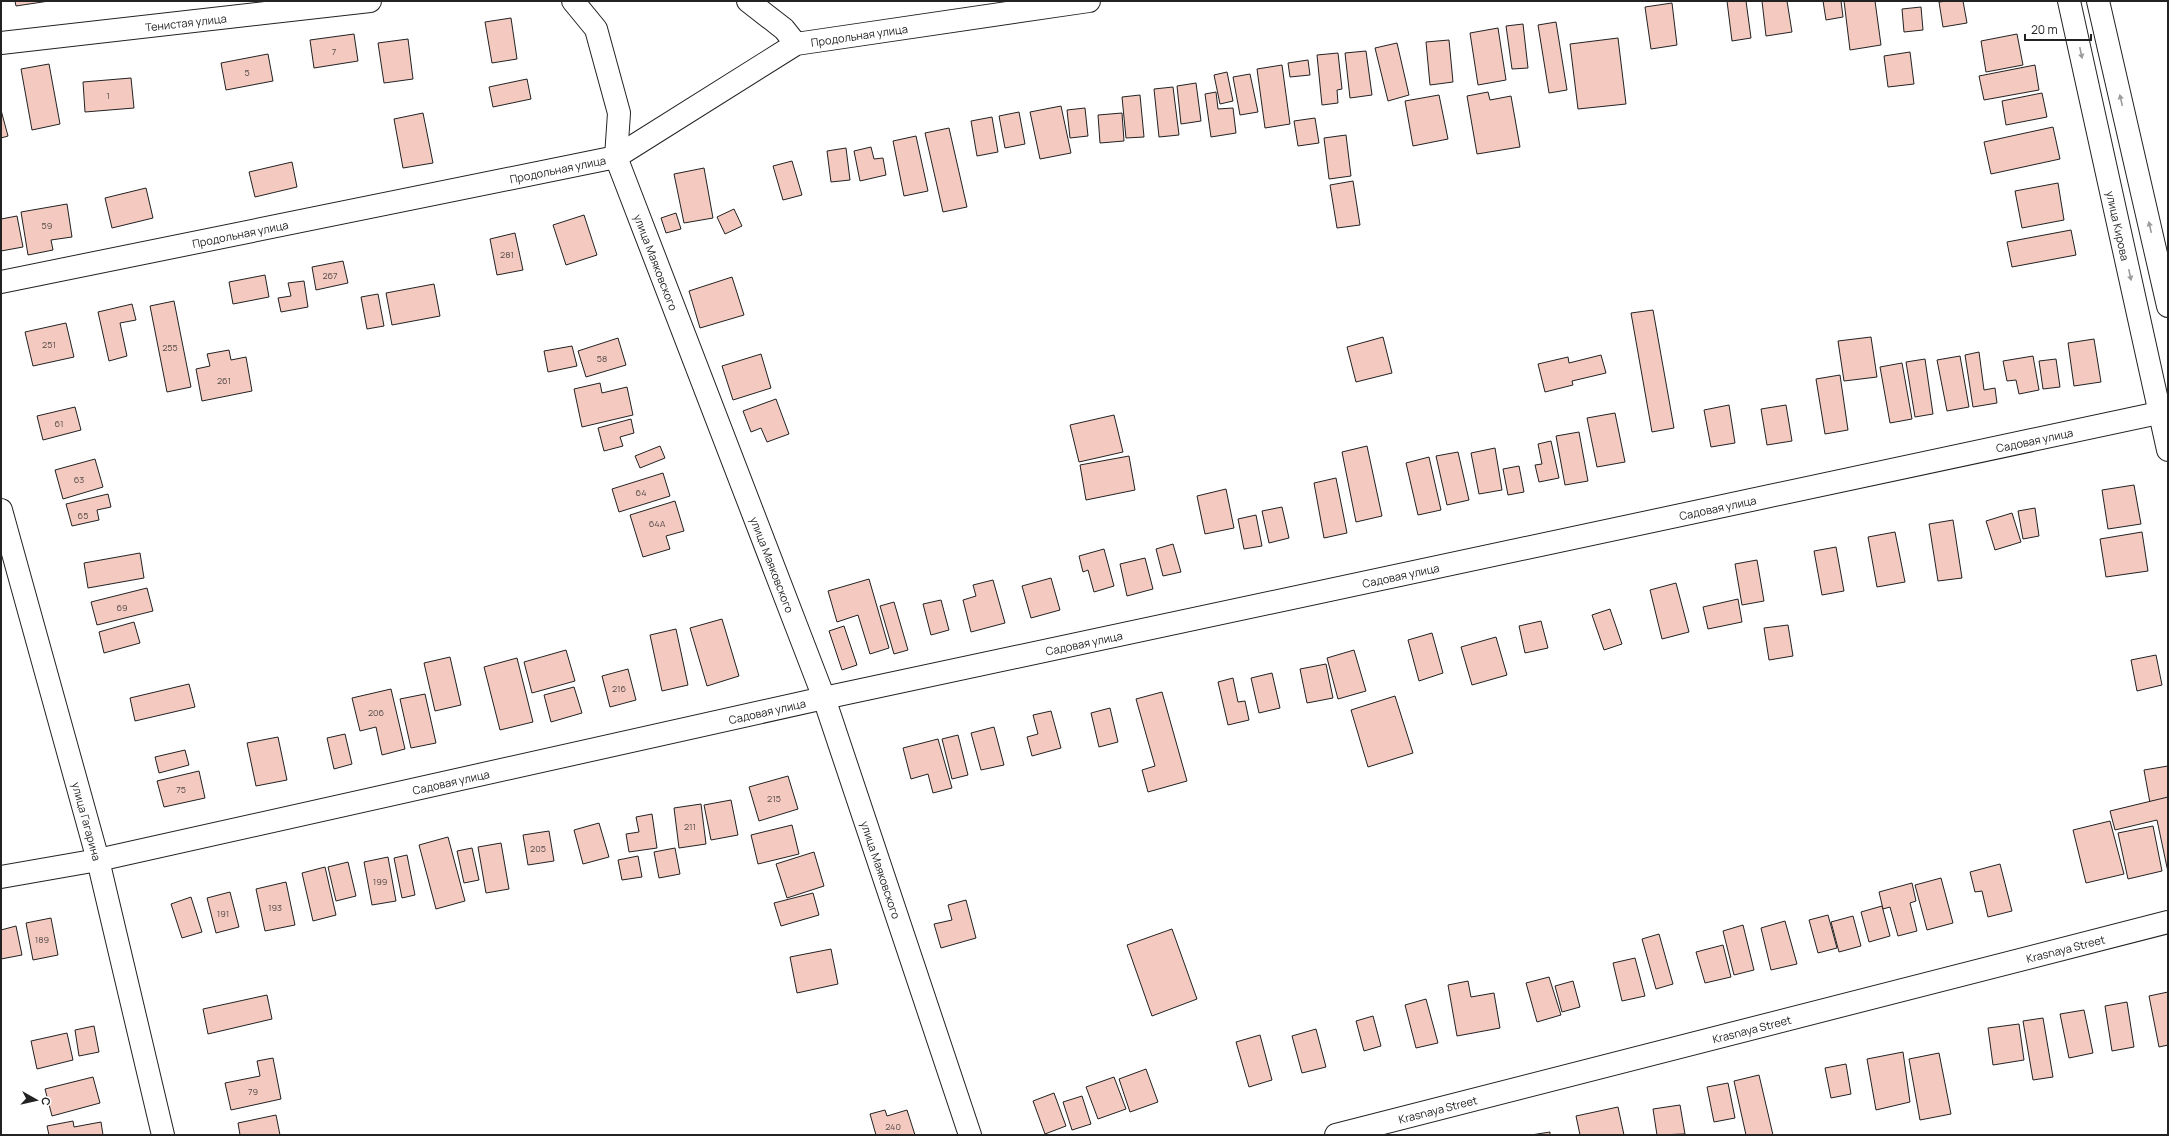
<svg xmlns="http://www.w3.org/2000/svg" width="2169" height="1136" viewBox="0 0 2169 1136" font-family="Manrope,sans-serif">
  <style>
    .building { fill: #f3c9c0; stroke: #222 }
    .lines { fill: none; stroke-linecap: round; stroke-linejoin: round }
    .minor-casing { stroke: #222; stroke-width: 24 }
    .major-casing { stroke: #222; stroke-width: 24 }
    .minor { stroke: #fff; stroke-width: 22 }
    .major { stroke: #fff; stroke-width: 22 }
    .oneway { fill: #9c9c9c }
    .labels { text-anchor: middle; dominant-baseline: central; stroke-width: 3; stroke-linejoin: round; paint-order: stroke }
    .number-label { font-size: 9px; fill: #564c4a }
    .street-label { font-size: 11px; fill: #222; stroke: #fff }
  </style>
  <rect width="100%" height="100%" fill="#fff"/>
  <g class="building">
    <polygon points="15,1 49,1 16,6"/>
    <polygon points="1727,1 1746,1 1751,38 1732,41"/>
    <polygon points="1762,1 1787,1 1792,32 1766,36"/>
    <polygon points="1823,1 1841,1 1843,17 1826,20"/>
    <polygon points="1844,1 1875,1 1881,45 1850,50"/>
    <polygon points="1947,1 1963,1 1967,23 1943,27 1939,2"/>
    <polygon points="1672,3 1677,45 1651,49 1645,7"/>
    <polygon points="1921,7 1923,30 1904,32 1902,9"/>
    <polygon points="511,18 517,59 492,63 485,22"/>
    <polygon points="1556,22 1567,90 1549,93 1538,25"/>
    <polygon points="1523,24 1528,68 1512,69 1506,26"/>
    <polygon points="1498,28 1506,80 1478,85 1470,33"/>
    <polygon points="354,34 358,61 314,68 310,40"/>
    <polygon points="2017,34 2023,65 1986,72 1981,41"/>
    <polygon points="1618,38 1626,104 1578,109 1570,44"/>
    <polygon points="408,39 413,79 384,83 378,43"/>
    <polygon points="1449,40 1453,82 1430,85 1426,42"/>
    <polygon points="1397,43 1409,95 1388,101 1375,48"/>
    <polygon points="1366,51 1372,95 1350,98 1345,53"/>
    <polygon points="1910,52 1914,84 1888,87 1884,56"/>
    <polygon points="1338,53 1342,89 1337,90 1338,103 1322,105 1317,55"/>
    <polygon points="268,54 273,81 226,90 221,63"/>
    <polygon points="1308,60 1310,75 1290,77 1288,63"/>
    <polygon points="49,64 60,124 32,130 21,69"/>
    <polygon points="1282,65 1290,124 1265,128 1257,69"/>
    <polygon points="2035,65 2039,90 1984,100 1979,76"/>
    <polygon points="1227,72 1233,101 1220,104 1214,75"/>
    <polygon points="1250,74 1258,112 1240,115 1233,77"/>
    <polygon points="131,78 134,108 85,112 83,82"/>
    <polygon points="527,79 531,99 493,107 489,87"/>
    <polygon points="1196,83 1201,121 1181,124 1177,86"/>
    <polygon points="1173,87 1179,135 1159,137 1154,89"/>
    <polygon points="1216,92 1218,109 1233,108 1236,133 1211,137 1205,94"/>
    <polygon points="1488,92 1490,100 1511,96 1520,147 1477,154 1467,96"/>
    <polygon points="2042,93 2047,117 2006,125 2002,101"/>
    <polygon points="1140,95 1144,137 1126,138 1122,97"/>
    <polygon points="1439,95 1448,139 1413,146 1405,101"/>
    <polygon points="1061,106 1071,153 1040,159 1030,112"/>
    <polygon points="1085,108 1088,136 1070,138 1067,110"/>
    <polygon points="1,110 8,136 1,138"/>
    <polygon points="1019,112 1025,144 1005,148 999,116"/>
    <polygon points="423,113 433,163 403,168 394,119"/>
    <polygon points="1122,113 1124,141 1100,143 1098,115"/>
    <polygon points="992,117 998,152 977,156 971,121"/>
    <polygon points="1315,118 1319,143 1298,146 1294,121"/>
    <polygon points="2053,127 2060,159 1991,174 1984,142"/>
    <polygon points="949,128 967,207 943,212 925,133"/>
    <polygon points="1346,135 1351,176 1329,179 1324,138"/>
    <polygon points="916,136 928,191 904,196 893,141"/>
    <polygon points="871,147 874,159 883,158 886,175 860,181 854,151"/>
    <polygon points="846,148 850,180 831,182 827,151"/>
    <polygon points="792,161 802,195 783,200 773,166"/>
    <polygon points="292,162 297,187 255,197 249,172"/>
    <polygon points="704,168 713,218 684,223 674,174"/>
    <polygon points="1353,181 1360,225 1337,228 1330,185"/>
    <polygon points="2058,183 2064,220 2022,228 2015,191"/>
    <polygon points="146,188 153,218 112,228 105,198"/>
    <polygon points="67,204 72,237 51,240 53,250 28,255 21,212"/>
    <polygon points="734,209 742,226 725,234 717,217"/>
    <polygon points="676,213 681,229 666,233 661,218"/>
    <polygon points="584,215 597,255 566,265 553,225"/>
    <polygon points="17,216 23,247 1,251 1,219"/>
    <polygon points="2071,230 2076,255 2012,267 2007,242"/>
    <polygon points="515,233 523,270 497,275 490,239"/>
    <polygon points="343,261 348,283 316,290 312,267"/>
    <polygon points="265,275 269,297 233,304 229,282"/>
    <polygon points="732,277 744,315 700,328 689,291"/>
    <polygon points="304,281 308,307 281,312 278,298 291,296 288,283"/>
    <polygon points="434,284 440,316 392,325 386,293"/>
    <polygon points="378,294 384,326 367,329 361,297"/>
    <polygon points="174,301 191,387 167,392 150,306"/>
    <polygon points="132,304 136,320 120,323 127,356 109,361 98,312"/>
    <polygon points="1653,310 1674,428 1652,432 1631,313"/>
    <polygon points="66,323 74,357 33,366 25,332"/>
    <polygon points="1383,337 1392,373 1356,382 1347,347"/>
    <polygon points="1871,337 1877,377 1844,381 1838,341"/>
    <polygon points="618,338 626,365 586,377 578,351"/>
    <polygon points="2094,339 2101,382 2074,386 2068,343"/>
    <polygon points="572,346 577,366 548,372 544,351"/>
    <polygon points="229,350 231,360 246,357 252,391 202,401 196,369 210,366 207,354"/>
    <polygon points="1979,352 1984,390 1995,388 1997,403 1973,407 1965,355"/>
    <polygon points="761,354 771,388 733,400 722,366"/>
    <polygon points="1601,355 1606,373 1572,381 1573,385 1545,392 1538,364 1568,357 1569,363"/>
    <polygon points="1960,356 1969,407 1947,411 1937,360"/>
    <polygon points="2033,356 2039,390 2019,394 2016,380 2007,381 2003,361"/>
    <polygon points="1925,359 1933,414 1915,417 1906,362"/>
    <polygon points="2056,359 2060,387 2043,389 2039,361"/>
    <polygon points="1902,363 1912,419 1890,423 1880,367"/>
    <polygon points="1840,375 1848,430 1825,434 1816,379"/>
    <polygon points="600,383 602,393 627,387 633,415 582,427 574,389"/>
    <polygon points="776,399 789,434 767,442 761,428 751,432 743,411"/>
    <polygon points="1729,405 1735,443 1711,447 1704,410"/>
    <polygon points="1786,405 1792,441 1767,445 1761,409"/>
    <polygon points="75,407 81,430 43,440 37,416"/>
    <polygon points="1615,413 1625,462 1597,467 1587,418"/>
    <polygon points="1114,415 1123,452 1079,462 1070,425"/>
    <polygon points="631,419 634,433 620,437 623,446 604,451 598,428"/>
    <polygon points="1579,432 1588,481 1565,485 1556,436"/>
    <polygon points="1551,441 1559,478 1539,482 1535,465 1542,464 1538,444"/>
    <polygon points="660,446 665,458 640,468 635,456"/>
    <polygon points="1367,446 1382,516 1356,522 1342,452"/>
    <polygon points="1495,448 1502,490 1479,494 1471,453"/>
    <polygon points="1458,452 1469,500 1447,505 1436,456"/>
    <polygon points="1129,456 1135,490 1086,500 1080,465"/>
    <polygon points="1429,457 1441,510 1418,515 1406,463"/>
    <polygon points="95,459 103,487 63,499 55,470"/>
    <polygon points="1519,466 1524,492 1508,495 1503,469"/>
    <polygon points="663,473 670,496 619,512 612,489"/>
    <polygon points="1336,478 1347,533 1324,538 1314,483"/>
    <polygon points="2134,485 2141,524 2108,529 2102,490"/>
    <polygon points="1226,489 1234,528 1205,534 1197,496"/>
    <polygon points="108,494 111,507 97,510 99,520 72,526 66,504"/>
    <polygon points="675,501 684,531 666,536 670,549 643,557 630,515"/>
    <polygon points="1282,507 1289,538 1269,543 1262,511"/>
    <polygon points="2035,508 2039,536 2023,539 2018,511"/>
    <polygon points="2012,513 2021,542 1995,550 1986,521"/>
    <polygon points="1256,515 1262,546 1244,549 1238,519"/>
    <polygon points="1953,520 1962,578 1938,581 1929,524"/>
    <polygon points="1895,532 1905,582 1877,587 1868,537"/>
    <polygon points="2142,532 2148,571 2106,577 2100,539"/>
    <polygon points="1173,544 1181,572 1163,576 1156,549"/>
    <polygon points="1836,547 1844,591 1822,595 1814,551"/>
    <polygon points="1104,549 1114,586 1094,592 1088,570 1083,572 1079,556"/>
    <polygon points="140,553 144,578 88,588 84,563"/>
    <polygon points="1145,558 1153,589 1127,596 1120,564"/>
    <polygon points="1757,560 1764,601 1742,605 1735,564"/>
    <polygon points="1051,578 1060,610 1031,618 1022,586"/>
    <polygon points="869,579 889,648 870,654 858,615 837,622 828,591"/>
    <polygon points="993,580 1005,623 971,632 963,600 976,596 973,585"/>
    <polygon points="1676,583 1689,632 1662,639 1650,590"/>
    <polygon points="147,588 153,611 97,625 91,602"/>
    <polygon points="1738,599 1742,622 1708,629 1703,607"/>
    <polygon points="941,600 949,630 931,635 923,604"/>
    <polygon points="894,602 908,650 894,654 880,606"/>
    <polygon points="1610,609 1622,644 1604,650 1592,615"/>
    <polygon points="722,619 739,676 707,686 690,628"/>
    <polygon points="1541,621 1548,648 1525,653 1519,626"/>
    <polygon points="134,622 140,643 104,653 99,632"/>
    <polygon points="1788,625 1793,656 1769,660 1764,628"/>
    <polygon points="844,626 857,665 842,670 829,631"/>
    <polygon points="676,629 688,685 662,691 650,635"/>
    <polygon points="1432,633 1443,673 1419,681 1408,640"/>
    <polygon points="1496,637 1507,675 1472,685 1461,647"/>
    <polygon points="566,650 575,681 532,693 524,662"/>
    <polygon points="1354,650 1366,691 1338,699 1327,658"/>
    <polygon points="2156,655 2162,685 2137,691 2131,660"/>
    <polygon points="450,657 461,705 435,711 424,663"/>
    <polygon points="517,658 533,722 500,730 484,667"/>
    <polygon points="1326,664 1333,698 1307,703 1300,669"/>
    <polygon points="628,669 636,700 610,707 602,676"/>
    <polygon points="1272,673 1280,708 1259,713 1251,678"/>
    <polygon points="1233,678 1238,702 1245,701 1249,720 1228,725 1218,682"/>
    <polygon points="189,684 195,707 135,721 130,698"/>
    <polygon points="574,687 582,713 551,722 544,695"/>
    <polygon points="391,689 405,749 382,755 376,727 360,731 352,698"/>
    <polygon points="1162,692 1187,781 1148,792 1142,770 1155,766 1136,699"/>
    <polygon points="425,694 436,743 411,748 400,699"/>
    <polygon points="1395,696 1413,753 1368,767 1351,710"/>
    <polygon points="1110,708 1118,742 1099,747 1091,713"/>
    <polygon points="1051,711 1061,748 1032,756 1027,737 1038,734 1033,715"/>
    <polygon points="994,727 1004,765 981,770 971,733"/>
    <polygon points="345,734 352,764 334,769 327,738"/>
    <polygon points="958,735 968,775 952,779 942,739"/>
    <polygon points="278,737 287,780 256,786 247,743"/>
    <polygon points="938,739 952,788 933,793 928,774 911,779 903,748"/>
    <polygon points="185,750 189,765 159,773 155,757"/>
    <polygon points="2168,766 2168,798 2150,803 2144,770"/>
    <polygon points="199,771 205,798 164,807 157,781"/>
    <polygon points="788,776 798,809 759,821 749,787"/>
    <polygon points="2168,797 2168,872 2157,820 2115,830 2110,811"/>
    <polygon points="731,800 738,835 711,840 704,805"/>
    <polygon points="701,804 706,844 679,848 674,808"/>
    <polygon points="652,814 657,848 629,852 626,834 639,832 636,817"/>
    <polygon points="2110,821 2124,874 2086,883 2073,830"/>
    <polygon points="599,823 609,857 583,864 574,830"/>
    <polygon points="792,825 799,854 758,864 751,835"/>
    <polygon points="2153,826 2162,871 2128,879 2118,833"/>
    <polygon points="549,831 554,861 528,865 523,835"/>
    <polygon points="448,837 465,901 436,909 419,845"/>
    <polygon points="501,843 509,889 486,893 478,847"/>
    <polygon points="472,848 479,880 464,883 457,851"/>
    <polygon points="675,848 680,874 659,878 654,852"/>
    <polygon points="814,852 824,886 787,898 776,864"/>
    <polygon points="407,855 415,895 402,898 394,858"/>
    <polygon points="638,856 642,877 622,880 618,860"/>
    <polygon points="388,857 396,901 372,905 364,862"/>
    <polygon points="348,862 356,896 336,901 328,867"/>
    <polygon points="2000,864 2012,911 1988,917 1982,891 1975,892 1970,872"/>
    <polygon points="325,867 336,915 313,921 302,873"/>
    <polygon points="1941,878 1953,923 1927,930 1915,885"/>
    <polygon points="286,882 295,925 265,931 256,889"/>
    <polygon points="1912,883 1916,901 1910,903 1917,931 1898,936 1890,907 1883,909 1879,892"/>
    <polygon points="230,892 239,927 216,933 207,898"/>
    <polygon points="813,893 819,915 781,926 774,903"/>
    <polygon points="191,897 202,932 182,938 171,904"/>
    <polygon points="966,900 976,938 941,948 934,924 952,920 948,905"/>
    <polygon points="1882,906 1890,936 1869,942 1861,912"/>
    <polygon points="1828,915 1837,948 1818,953 1809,920"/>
    <polygon points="1853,916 1861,946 1839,952 1831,922"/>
    <polygon points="51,918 58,955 33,960 26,923"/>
    <polygon points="1785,921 1797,964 1771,970 1761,928"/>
    <polygon points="1743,925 1754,970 1734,975 1723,931"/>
    <polygon points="16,926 22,955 1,959 1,930"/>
    <polygon points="1172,929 1197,999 1152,1016 1127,945"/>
    <polygon points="1659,934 1673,984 1656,989 1642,939"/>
    <polygon points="1723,945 1731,977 1705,983 1696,952"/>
    <polygon points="831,949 838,984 797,993 790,957"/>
    <polygon points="1635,958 1645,996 1622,1001 1613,963"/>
    <polygon points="1549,977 1561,1015 1537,1022 1526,983"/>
    <polygon points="1468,981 1471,997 1494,993 1500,1028 1457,1036 1448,985"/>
    <polygon points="1573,981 1580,1007 1562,1012 1555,986"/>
    <polygon points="2168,992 2168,1045 2159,1047 2149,996"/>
    <polygon points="267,995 272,1019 208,1034 203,1009"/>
    <polygon points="1426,999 1438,1043 1416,1048 1405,1005"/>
    <polygon points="2127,1002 2134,1047 2112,1051 2105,1006"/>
    <polygon points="2084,1010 2093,1053 2069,1058 2060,1014"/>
    <polygon points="1373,1016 1381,1046 1364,1051 1356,1021"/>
    <polygon points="2043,1018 2053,1077 2033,1080 2023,1021"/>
    <polygon points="2019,1024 2024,1060 1993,1065 1988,1028"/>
    <polygon points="94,1026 99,1052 79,1056 75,1030"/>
    <polygon points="1316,1029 1326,1067 1302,1073 1292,1036"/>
    <polygon points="67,1033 73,1060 37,1069 31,1041"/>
    <polygon points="1260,1035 1272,1080 1249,1087 1236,1042"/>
    <polygon points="1903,1052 1910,1102 1876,1110 1867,1059"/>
    <polygon points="1939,1053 1951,1114 1920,1120 1909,1059"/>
    <polygon points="273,1058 281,1099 231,1110 225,1083 260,1076 257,1061"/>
    <polygon points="1846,1064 1851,1094 1831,1098 1825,1068"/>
    <polygon points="1146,1069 1158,1102 1130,1112 1119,1079"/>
    <polygon points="1759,1075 1773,1135 1746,1135 1734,1081"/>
    <polygon points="93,1077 100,1103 52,1116 45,1089"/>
    <polygon points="1114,1077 1126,1109 1098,1119 1086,1087"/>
    <polygon points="1728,1083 1735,1118 1714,1122 1707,1087"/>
    <polygon points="1054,1093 1066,1126 1045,1134 1033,1101"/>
    <polygon points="1082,1096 1091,1124 1072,1130 1063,1102"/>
    <polygon points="1680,1105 1685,1134 1657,1135 1653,1109"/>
    <polygon points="1618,1107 1624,1135 1580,1135 1576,1116"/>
    <polygon points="885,1110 887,1116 907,1110 915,1135 876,1135 870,1114"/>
    <polygon points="276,1115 280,1135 240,1135 238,1123"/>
    <polygon points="73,1121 74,1127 101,1122 103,1135 49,1135 47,1126"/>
    <polygon points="1550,1132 1550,1135 1531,1135"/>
  </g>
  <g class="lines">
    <g class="minor-casing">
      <g id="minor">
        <path id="s1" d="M573,1l23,28 23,84 -3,44 208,541 146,437"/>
        <polyline points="748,1 784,29 796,44"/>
        <path id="s2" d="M2069,1l99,449"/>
        <polyline points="2098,1 2168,306"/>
        <path id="s3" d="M1,43l369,-42"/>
        <path id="s4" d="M1,282l615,-125 180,-113 293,-43"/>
        <path id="s5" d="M1,877l97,-17 726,-162 1344,-287"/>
        <path id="s6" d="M1336,1135l832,-213"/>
      </g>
    </g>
    <g class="major-casing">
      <g id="major">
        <path id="s7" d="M1,510l97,350 65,275"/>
      </g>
    </g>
    <use href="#minor" class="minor"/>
    <use href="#major" class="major"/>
  </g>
  <defs><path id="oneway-solid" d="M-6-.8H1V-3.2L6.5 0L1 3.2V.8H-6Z"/></defs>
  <g class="oneway">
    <use href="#oneway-solid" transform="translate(2081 53) rotate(78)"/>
    <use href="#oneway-solid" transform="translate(2121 100) rotate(-103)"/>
    <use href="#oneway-solid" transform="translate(2150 227) rotate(-103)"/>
    <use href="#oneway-solid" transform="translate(2130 275) rotate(78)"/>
  </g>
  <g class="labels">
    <g class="number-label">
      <text x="334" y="51">7</text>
      <text x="247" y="72">5</text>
      <text x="108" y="95">1</text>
      <text x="47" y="225">59</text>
      <text x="507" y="254">281</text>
      <text x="330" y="275">267</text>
      <text x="49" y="344">251</text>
      <text x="170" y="347">255</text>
      <text x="602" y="358">58</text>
      <text x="224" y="380">261</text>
      <text x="59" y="423">61</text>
      <text x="79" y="479">63</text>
      <text x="641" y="492">64</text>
      <text x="83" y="515">65</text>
      <text x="657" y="523">64А</text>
      <text x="122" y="607">69</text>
      <text x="619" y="688">216</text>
      <text x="376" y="712">206</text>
      <text x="181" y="789">75</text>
      <text x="774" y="798">215</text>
      <text x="690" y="826">211</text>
      <text x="538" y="848">205</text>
      <text x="380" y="881">199</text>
      <text x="275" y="907">193</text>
      <text x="223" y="913">191</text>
      <text x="42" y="939">189</text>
      <text x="253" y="1091">79</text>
      <text x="893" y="1126">240</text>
    </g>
    <g class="street-label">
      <text stroke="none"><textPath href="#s3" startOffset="186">Тенистая улица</textPath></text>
      <text stroke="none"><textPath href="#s4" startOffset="904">Продольная улица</textPath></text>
      <text stroke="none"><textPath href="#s4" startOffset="568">Продольная улица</textPath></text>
      <text stroke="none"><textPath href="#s2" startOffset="230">улица Кирова</textPath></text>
      <text stroke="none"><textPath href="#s4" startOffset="244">Продольная улица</textPath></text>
      <text stroke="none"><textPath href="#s1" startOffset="280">улица Маяковского</textPath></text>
      <text stroke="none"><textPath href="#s5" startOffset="2080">Садовая улица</textPath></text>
      <text stroke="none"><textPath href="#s5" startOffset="1756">Садовая улица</textPath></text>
      <text stroke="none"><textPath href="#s1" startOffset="604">улица Маяковского</textPath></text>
      <text stroke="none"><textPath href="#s5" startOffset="1432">Садовая улица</textPath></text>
      <text stroke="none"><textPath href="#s5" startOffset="1108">Садовая улица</textPath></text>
      <text stroke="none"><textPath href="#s5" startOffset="784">Садовая улица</textPath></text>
      <text stroke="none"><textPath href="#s5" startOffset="460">Садовая улица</textPath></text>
      <text stroke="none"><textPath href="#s7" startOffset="323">улица Гагарина</textPath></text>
      <text stroke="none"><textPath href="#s1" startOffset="928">улица Маяковского</textPath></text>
      <text stroke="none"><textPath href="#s6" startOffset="753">Krasnaya Street</textPath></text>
      <text stroke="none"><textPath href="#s6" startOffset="429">Krasnaya Street</textPath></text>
      <text stroke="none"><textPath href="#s6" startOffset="105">Krasnaya Street</textPath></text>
    </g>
  </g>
  <rect width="2169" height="1136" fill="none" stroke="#222222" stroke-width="4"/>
  <g transform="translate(36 1100) rotate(98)" stroke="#ffffff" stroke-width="3" paint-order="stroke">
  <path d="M0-3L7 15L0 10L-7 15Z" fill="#222222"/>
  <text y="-6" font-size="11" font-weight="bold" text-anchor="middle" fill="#222222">С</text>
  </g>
  <path d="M2025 34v6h66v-6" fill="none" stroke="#222222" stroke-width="2"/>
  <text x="2031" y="34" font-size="12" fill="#222222" stroke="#ffffff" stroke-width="3" paint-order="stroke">20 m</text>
</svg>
